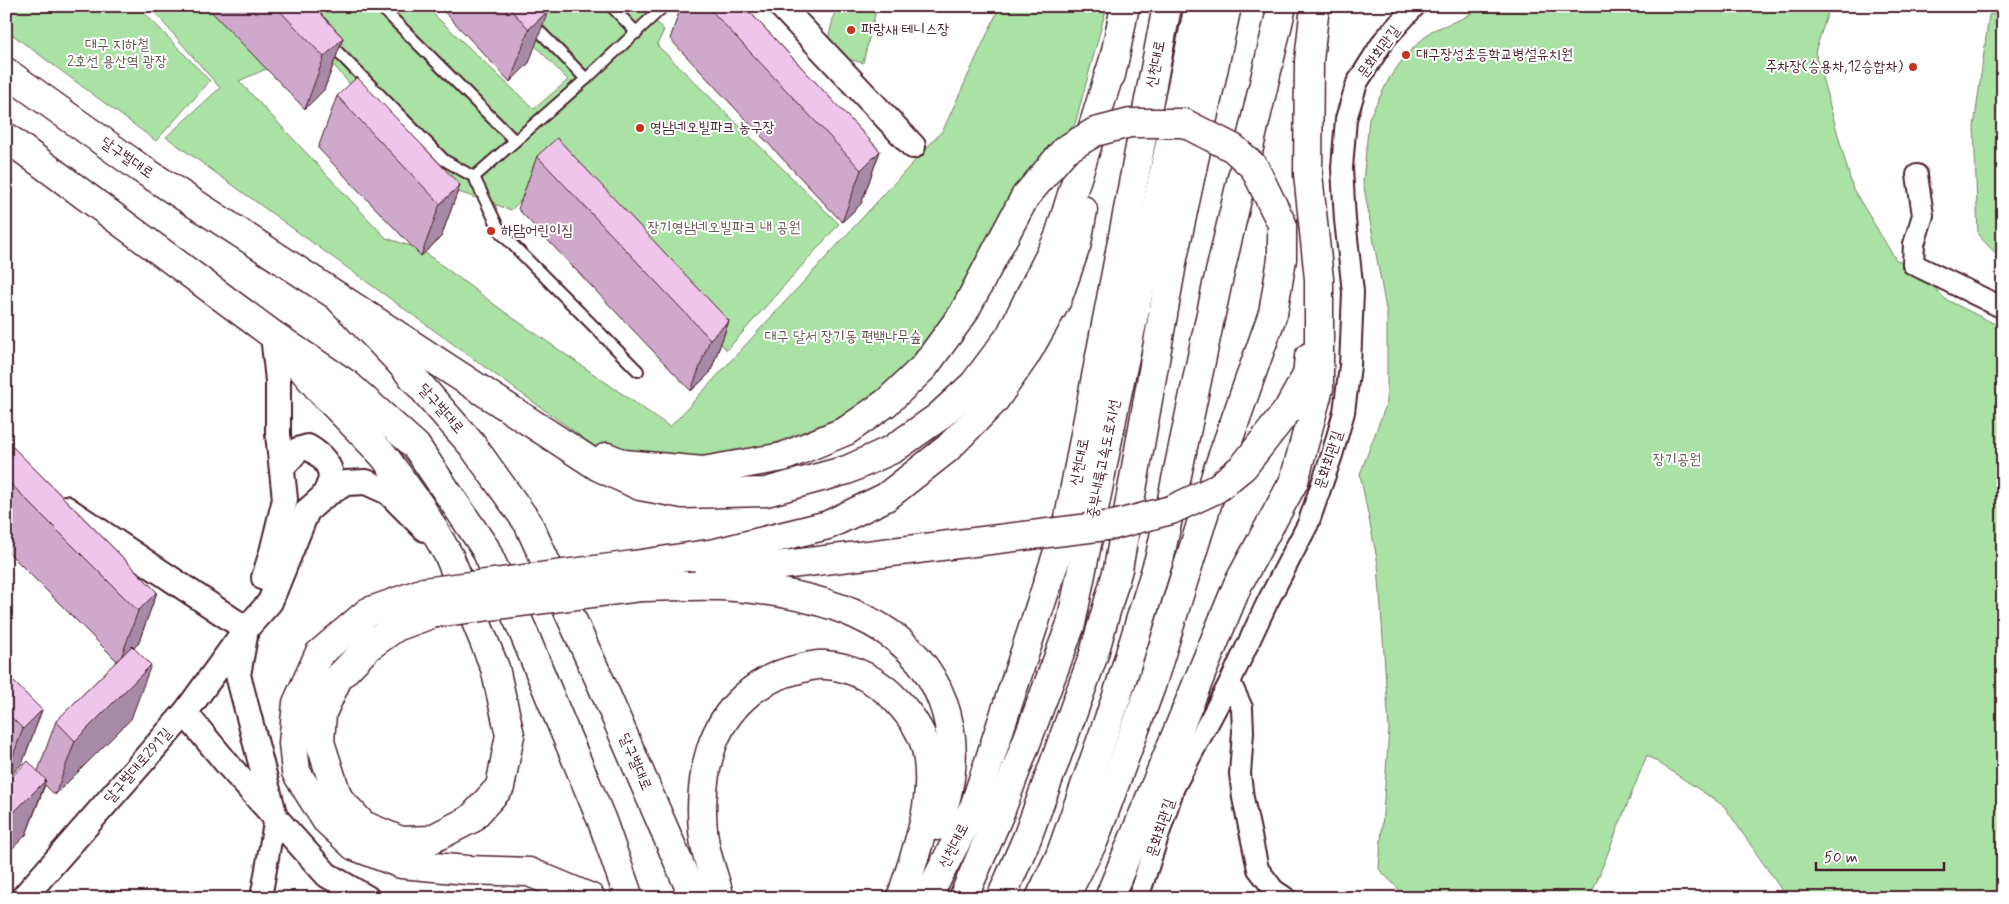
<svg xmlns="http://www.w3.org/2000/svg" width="2009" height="904" viewBox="0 0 2009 904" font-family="Mynerve,'Poor Story',sans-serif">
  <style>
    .green { fill: #aae1a4; stroke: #7a8068 }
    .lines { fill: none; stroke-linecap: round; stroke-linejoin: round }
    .service-casing { stroke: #4a1f2b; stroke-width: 14 }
    .minor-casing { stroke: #4a1f2b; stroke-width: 24 }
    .tertiary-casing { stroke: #4a1f2b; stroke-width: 28 }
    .primary-casing { stroke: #4a1f2b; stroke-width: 31 }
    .trunk-casing { stroke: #4a1f2b; stroke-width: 31 }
    .motorway-casing { stroke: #4a1f2b; stroke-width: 31 }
    .service { stroke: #fff; stroke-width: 10 }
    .minor { stroke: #fff; stroke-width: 20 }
    .tertiary { stroke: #fff; stroke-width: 24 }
    .primary { stroke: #fff; stroke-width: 28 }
    .trunk { stroke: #fff; stroke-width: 28 }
    .motorway { stroke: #fff; stroke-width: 28 }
    .trunk-bridge-casing { stroke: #4a1f2b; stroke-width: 31; stroke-linecap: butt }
    .trunk-bridge { stroke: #fff; stroke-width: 28 }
    .wall { fill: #cea9cb; stroke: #4a1f2b }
    .shaded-wall { fill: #a78aa5; stroke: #4a1f2b }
    .building { fill: #efc5ec; stroke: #4a1f2b }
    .poi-dot { fill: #c8321e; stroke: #fff; stroke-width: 2 }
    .labels { text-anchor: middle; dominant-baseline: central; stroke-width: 4; stroke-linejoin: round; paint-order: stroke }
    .poi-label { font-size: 15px; fill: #4a1f2b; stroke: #fff; text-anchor: start }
    .park-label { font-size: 15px; fill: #67594f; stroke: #fff }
    .street-label { font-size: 15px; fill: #4a1f2b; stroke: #fff }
  </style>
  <rect width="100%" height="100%" fill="#fff"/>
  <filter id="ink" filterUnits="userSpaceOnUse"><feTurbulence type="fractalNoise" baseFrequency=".02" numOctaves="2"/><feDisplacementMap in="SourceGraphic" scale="10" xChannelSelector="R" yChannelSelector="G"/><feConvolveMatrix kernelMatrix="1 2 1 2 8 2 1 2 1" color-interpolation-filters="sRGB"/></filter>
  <g filter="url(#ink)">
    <g class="green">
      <polygon points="6,6 138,6 210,81 156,141 6,30"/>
      <polygon points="149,6 222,6 273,66 239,81 386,238 420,249 506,313 670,427 943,130 1000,6 1107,6 1075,124 1039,158 965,291 877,402 740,457 604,453 166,137 220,88"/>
      <polygon points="283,6 425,6 534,109 568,80 497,6 642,6 664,30 657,45 839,224 727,350 552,171 511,210 435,184"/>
      <polygon points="836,6 877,6 863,63 825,53"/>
      <polygon points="1485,6 1830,6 1815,52 1853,189 1896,260 1913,264 1945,299 2001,327 2003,358 2003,898 1787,898 1724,806 1647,755 1590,898 1407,898 1379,869 1389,729 1378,564 1360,474 1387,402 1387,315 1363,182 1369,118 1390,77 1406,55 1431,31 1461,19"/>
      <polygon points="2003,12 2003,261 1978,235 1974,127 1989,15"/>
    </g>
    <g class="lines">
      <g class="service-casing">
        <g id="service">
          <polyline points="380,6 515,141"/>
          <polyline points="515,6 586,79 664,6"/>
          <polyline points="611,6 637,33"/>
          <polyline points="328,42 444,160 474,177 501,233 638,371"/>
          <polyline points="474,177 586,79"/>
        </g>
      </g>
      <g class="minor-casing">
        <g id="minor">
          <polyline points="1917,175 1923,215 1914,244 1913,264 2003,308"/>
          <polyline points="1230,682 1242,708 1243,732 1240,774 1243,798 1258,869 1274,890 1286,898"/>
          <polyline points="261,898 275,817"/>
          <polyline points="1138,898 1174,787 1230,682 1267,603 1308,524 1332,455 1344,412 1350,366 1353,292 1345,220 1342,168 1346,119 1357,83 1384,40 1415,6"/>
        </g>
      </g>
      <g class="tertiary-casing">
        <g id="tertiary">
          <polyline points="781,6 913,146"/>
          <path d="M282,467l16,-17 10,-3c10,6 22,16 23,29 0,6 -5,15 -7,20"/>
          <polyline points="65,508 246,629"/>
          <polyline points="264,578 272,552 285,499 278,434 278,381 273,335"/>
          <polyline points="245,636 238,675 275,817"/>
          <polyline points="185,713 229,766 327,875 367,898"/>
          <polyline points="23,898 185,713 246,629 270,602 307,511 324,496 346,483 366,482 388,492 425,529"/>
        </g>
      </g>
      <g class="primary-casing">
        <g id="primary">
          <polyline points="6,72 140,168 337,296 397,359 472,445 528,523 601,683 694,898"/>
          <polyline points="6,137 273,335 348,385 416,446 485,548 522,629 558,716 602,821 629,898"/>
        </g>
      </g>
      <g class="trunk-casing">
        <g id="trunk">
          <polyline points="1111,75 1125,6"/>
          <polyline points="337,296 599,467 640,486 683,494 766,492 847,470 893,449 937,418 974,384 1010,336 1058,239 1115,56"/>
          <polyline points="273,335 322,392 384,456 420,506 449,556 495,668 510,735 500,787 471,819 430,840 401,841 363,825 338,798 320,742 322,713 338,678 368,647 396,627 434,613"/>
          <polyline points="1287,411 1307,375 1309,357"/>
          <polyline points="607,457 624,464 703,471 783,457 846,431 886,403 924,367 963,314 1025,197"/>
          <polyline points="634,565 715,553 828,525 886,497 947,449 994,401 1025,356 1057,300 1077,243 1083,210"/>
          <polyline points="708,574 917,549"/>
          <path d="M640,587c32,0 64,-3 95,0 80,7 176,30 207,113 16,42 11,85 -5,126"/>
          <polyline points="424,592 368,612 319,654 297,703 293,743 296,772 326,820 354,846 401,864 467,870 529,872 591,898"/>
          <path d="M720,898c-4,-15 -9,-29 -13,-44 -8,-33 -6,-73 4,-105 13,-41 46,-71 88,-80 8,-2 17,-5 26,-4 27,1 55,17 73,37 13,14 26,32 29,52 9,49 -11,97 -26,144"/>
          <polyline points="927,898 974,807 1069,518 1167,6"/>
          <polyline points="1040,898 1060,856 1117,696 1160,556 1217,285 1282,6"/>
          <polyline points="1064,898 1094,840 1151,686 1217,472 1273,313"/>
          <polyline points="1109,898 1238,584 1294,481 1319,388 1319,279 1308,174 1309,61 1315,6"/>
        </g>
      </g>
      <g class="motorway-casing">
        <g id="motorway">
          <polyline points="963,898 999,815 1071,624 1115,404 1199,6"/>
          <polyline points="1001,898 1027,838 1093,657 1118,569 1173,258 1227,6"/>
        </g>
      </g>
      <use href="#service" class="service"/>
      <use href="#minor" class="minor"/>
      <use href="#tertiary" class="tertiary"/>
      <use href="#primary" class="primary"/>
      <use href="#trunk" class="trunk"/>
      <use href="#motorway" class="motorway"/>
      <g class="trunk-bridge-casing">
        <g id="trunk-bridge">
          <polyline points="1025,197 1065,150 1095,132 1130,123 1184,123 1233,148 1254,167 1282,224 1282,259 1273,313"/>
          <polyline points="917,549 1114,525 1171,510 1216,489 1243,467 1287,411"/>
          <polyline points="424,592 634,565"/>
          <polyline points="434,613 640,587"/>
        </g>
      </g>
      <use href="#trunk-bridge" class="trunk-bridge"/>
    </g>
    <g class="wall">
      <polygon points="206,6 314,6 343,38 324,90 305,109"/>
      <polygon points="439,6 544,6 529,63 510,82"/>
      <polygon points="681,6 744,6 880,151 861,204 842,222 670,39"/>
      <polygon points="337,96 460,185 441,237 421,256 318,148"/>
      <polygon points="537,156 729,321 710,373 691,391 518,209"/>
      <polygon points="6,440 157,592 138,644 134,647 131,719 55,795 45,785 26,835 6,855 6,782 38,771 56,721 117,661 6,550"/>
      <polygon points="6,674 42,710 22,764 6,780"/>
    </g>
    <g class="shaded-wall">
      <polygon points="548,11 529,63 510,82 529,29"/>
      <polygon points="343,38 324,90 305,109 324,57"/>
      <polygon points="880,151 861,204 842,222 861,170"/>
      <polygon points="460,185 441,237 421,256 440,204"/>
      <polygon points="729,321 710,373 691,391 710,339"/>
      <polygon points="157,592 138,644 119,663 138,611"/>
      <polygon points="151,665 131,719 55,795 75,741"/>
      <polygon points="42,710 22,764 6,780 6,774 23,729"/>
      <polygon points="46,780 26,835 6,855 6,820"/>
    </g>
    <g class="building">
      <polygon points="275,6 314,6 343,38 324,57"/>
      <polygon points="507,6 544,6 548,11 529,29"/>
      <polygon points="707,6 744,6 880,151 861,170"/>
      <polygon points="357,77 460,185 440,204 337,96"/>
      <polygon points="557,138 729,321 710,339 537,156"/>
      <polygon points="6,440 157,592 138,611 6,479"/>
      <polygon points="132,646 151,665 75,741 56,721"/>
      <polygon points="6,674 42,710 23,729 6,712"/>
      <polygon points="28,761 46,780 6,820 6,782"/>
    </g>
  </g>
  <g class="poi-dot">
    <circle cx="851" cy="30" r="5"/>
    <circle cx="1406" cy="55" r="5"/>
    <circle cx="1913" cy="67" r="5"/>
    <circle cx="640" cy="128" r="5"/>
    <circle cx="491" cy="231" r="5"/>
  </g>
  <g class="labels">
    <g class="poi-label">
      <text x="861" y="30">파랑새 테니스장</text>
      <text x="1416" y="55">대구장성초등학교병설유치원</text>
      <text x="1903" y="67" text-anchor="end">주차장(승용차,12승합차)</text>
      <text x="650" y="128">영남네오빌파크 농구장</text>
      <text x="501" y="231">하담어린이집</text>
    </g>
    <g class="park-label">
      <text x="117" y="45">대구 지하철<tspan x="117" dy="17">2호선 용산역 광장</tspan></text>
      <text x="724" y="228">장기영남네오빌파크 내 공원</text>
      <text x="843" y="337">대구 달서 장기동 편백나무숲</text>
      <text x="1677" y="460">장기공원</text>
    </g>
    <g class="street-label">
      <text transform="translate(1379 52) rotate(-54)">문화회관길</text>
      <text transform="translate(1156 64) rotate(-79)">신천대로</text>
      <text transform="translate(127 158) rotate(35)">달구벌대로</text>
      <text transform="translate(441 409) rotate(49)">달구벌대로</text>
      <text transform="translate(1104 459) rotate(-79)">중부내륙고속도로지선</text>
      <text transform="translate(1329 460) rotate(-72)">문화회관길</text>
      <text transform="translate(1080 462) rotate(-79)">신천대로</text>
      <text transform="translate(635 762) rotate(67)">달구벌대로</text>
      <text transform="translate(138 766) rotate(-49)">달구벌대로291길</text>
      <text transform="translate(1161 828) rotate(-72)">문화회관길</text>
      <text transform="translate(954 846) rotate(-63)">신천대로</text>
    </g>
  </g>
  <rect width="2009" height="904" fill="none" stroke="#fff" stroke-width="25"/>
  <rect x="12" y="12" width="1984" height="879" fill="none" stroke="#4a1f2b" stroke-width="2" filter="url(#ink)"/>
  <path d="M1816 862v8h128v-8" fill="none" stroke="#4a1f2b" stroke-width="2.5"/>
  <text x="1824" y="862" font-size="15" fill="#4a1f2b" stroke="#ffffff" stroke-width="4" paint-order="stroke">50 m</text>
</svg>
